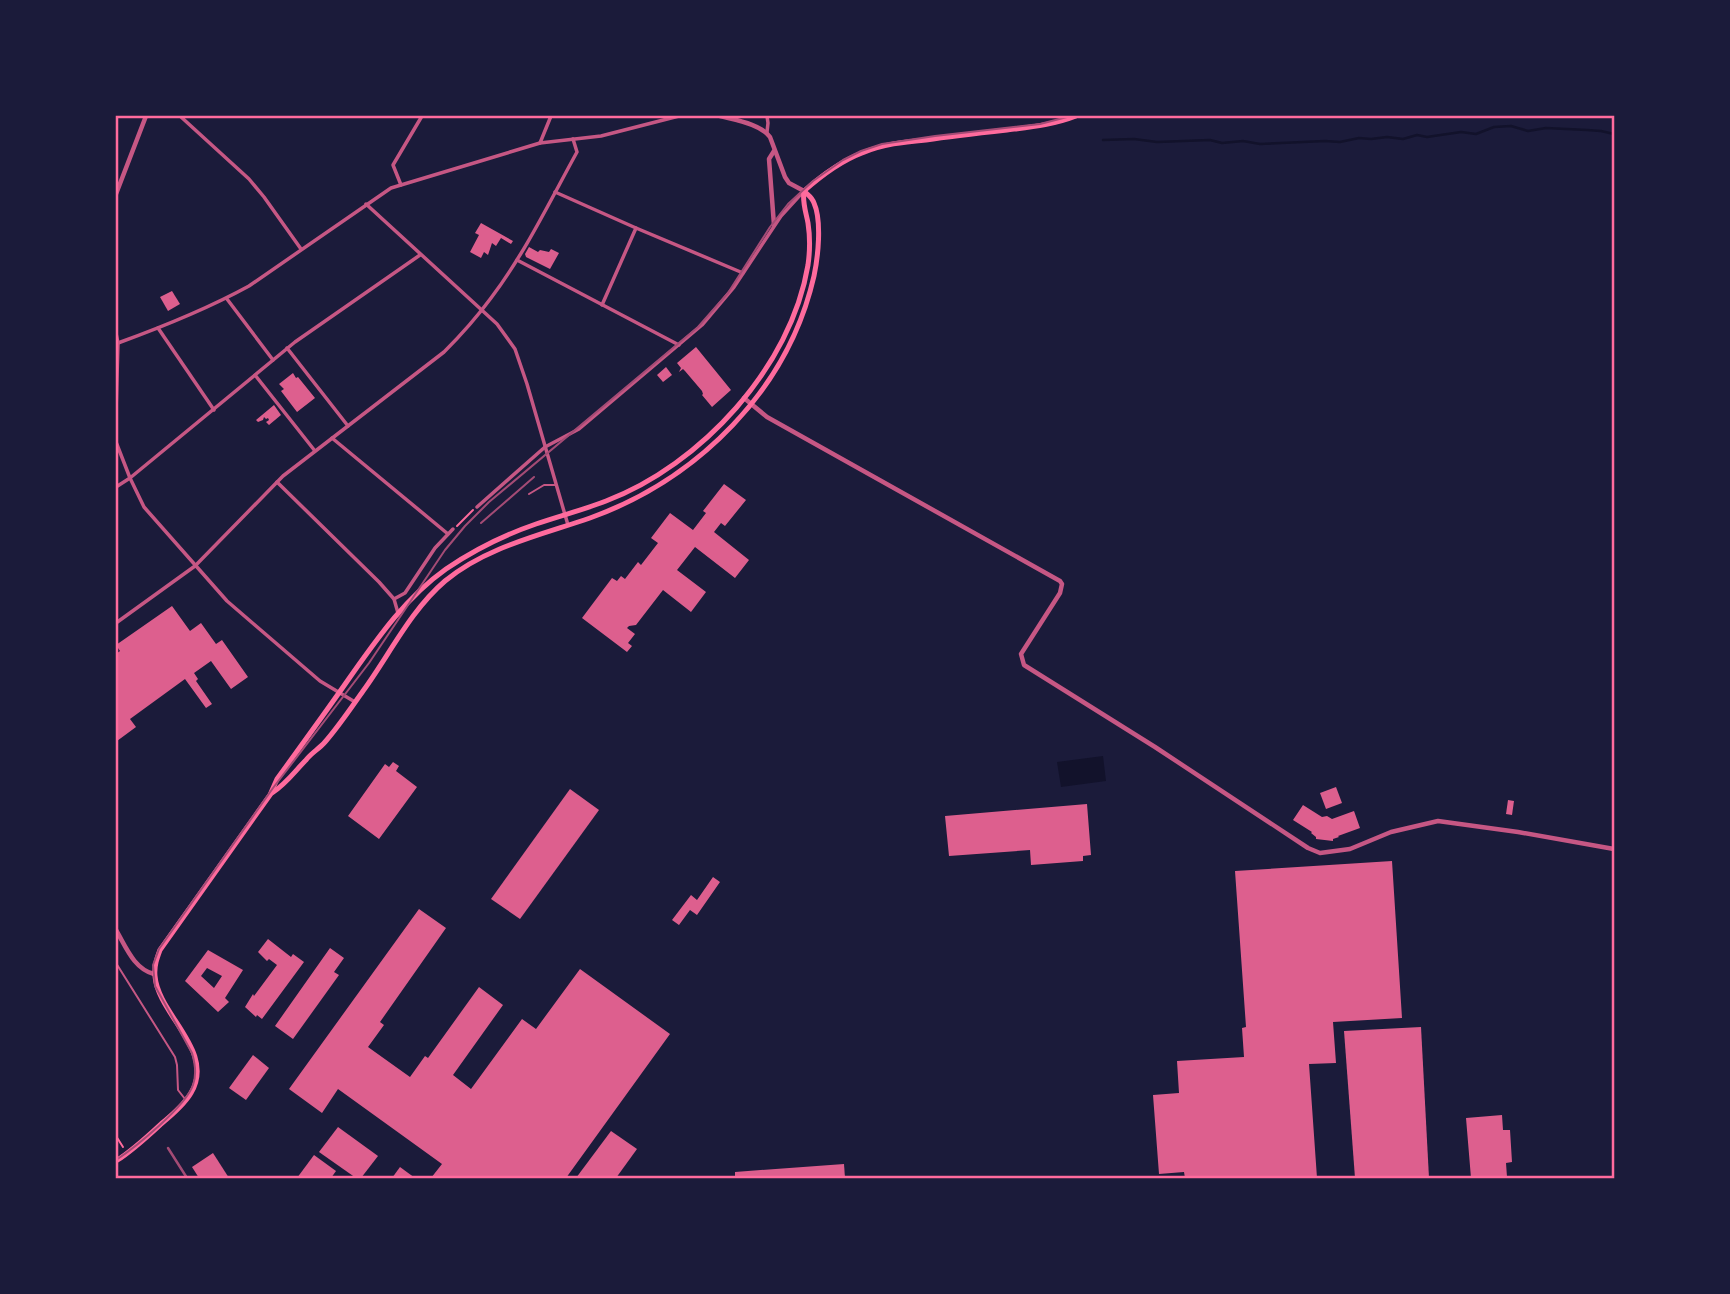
<svg xmlns="http://www.w3.org/2000/svg" width="1730" height="1294" viewBox="0 0 1730 1294" font-family="'Asap Condensed',sans-serif">
  <style>
    .water { fill: #12122b }
    .lines { fill: none; stroke-linecap: round; stroke-linejoin: round }
    .stream { stroke: #12122b; stroke-width: 2.5 }
    .building { fill: #dd5f8e; fill-rule: evenodd }
    .path { stroke: #ff6b9d; stroke-width: 2 }
    .service { stroke: #c65784; stroke-width: 2 }
    .minor { stroke: #c65784; stroke-width: 3.5 }
    .tertiary { stroke: #c65784; stroke-width: 4.5 }
    .secondary { stroke: #ff6b9d; stroke-width: 5 }
    .tram { stroke: #a44b75; stroke-width: 2 }
    .rail { stroke: #a44b75; stroke-width: 2.5 }
    .neatline { fill: none; stroke: #ff6b9d; stroke-width: 2.5 }
  </style>
  <rect width="100%" height="100%" fill="#1b1b3a"/>
  <polygon class="water" points="1103,756 1106,781 1061,787 1057,762"/>
  <g class="lines">
    <polyline class="stream" points="1103,140 1134,139 1157,142 1210,140 1222,143 1243,141 1260,144 1325,141 1340,142 1359,138 1371,139 1387,137 1403,139 1417,135 1427,137 1461,132 1476,134 1494,127 1511,126 1528,131 1546,128 1587,130 1601,131 1614,134"/>
  </g>
  <g class="building">
    <polygon points="481,223 513,241 511,244 501,238 496,246 492,243 488,255 484,252 481,258 470,252 479,235 475,233"/>
    <polygon points="529,247 538,252 540,250 549,252 551,249 559,253 550,269 526,257 525,254"/>
    <polygon points="172,291 180,304 168,311 160,297"/>
    <polygon points="696,347 731,390 712,407 702,395 703,394 702,391 685,371 683,369 679,372 681,368 677,363"/>
    <polygon points="666,367 672,375 663,382 657,375"/>
    <polygon points="293,373 296,378 298,377 315,398 297,412 281,391 284,389 279,384"/>
    <polygon points="274,405 281,415 269,425 266,422 269,420 268,418 266,419 264,417 263,420 258,422 256,420"/>
    <polygon points="724,484 746,500 725,526 721,523 714,532 749,560 735,578 695,547 677,570 706,592 691,612 663,590 636,625 629,626 627,628 635,634 628,643 632,646 627,652 582,618 612,578 617,581 621,576 625,579 638,562 641,565 658,543 651,538 670,513 693,530 706,513 703,511"/>
    <polygon points="172,606 190,631 201,623 216,644 222,640 248,677 231,689 211,661 194,673 198,679 196,681 212,704 206,708 185,679 130,719 136,727 117,741 116,739 116,654 120,651 116,645"/>
    <polygon points="393,762 399,766 396,771 417,787 379,839 348,816 385,764 389,767"/>
    <polygon points="1336,787 1342,803 1326,809 1320,793"/>
    <polygon points="570,789 599,810 520,919 491,899"/>
    <polygon points="1508,800 1514,801 1512,815 1506,814"/>
    <polygon points="1087,804 1091,855 1083,856 1083,861 1031,865 1030,850 949,856 945,816"/>
    <polygon points="1303,805 1322,817 1327,816 1332,819 1354,811 1360,828 1338,836 1339,837 1333,839 1333,841 1316,839 1316,837 1311,833 1312,832 1293,820"/>
    <polygon points="1392,861 1402,1018 1333,1022 1336,1063 1309,1064 1317,1178 1185,1178 1184,1172 1159,1174 1153,1095 1179,1093 1177,1061 1244,1057 1242,1028 1246,1027 1235,871"/>
    <polygon points="713,877 720,882 697,915 690,910 679,925 672,920 691,895 697,900"/>
    <polygon points="419,909 446,928 380,1022 384,1025 368,1047 410,1077 425,1056 428,1058 479,987 503,1005 453,1075 471,1089 522,1019 536,1029 580,969 670,1034 566,1178 431,1178 442,1164 338,1089 322,1113 289,1089"/>
    <polygon points="268,939 291,957 293,954 304,962 262,1019 257,1015 256,1017 245,1007 253,994 254,996 277,965 269,959 267,961 258,952"/>
    <polygon points="330,948 344,958 334,972 339,975 293,1039 275,1026"/>
    <path d="M208,950l35,20 -18,28 4,4 -11,10 -33,-31zM207,968l15,8 -8,12 -13,-12z"/>
    <polygon points="1421,1027 1429,1178 1355,1178 1344,1031"/>
    <polygon points="253,1055 269,1068 246,1100 229,1088"/>
    <polygon points="1502,1115 1503,1130 1510,1130 1512,1162 1506,1163 1507,1177 1471,1178 1466,1118"/>
    <polygon points="338,1127 378,1156 361,1178 356,1178 319,1152"/>
    <polygon points="611,1131 637,1149 616,1178 576,1178"/>
    <polygon points="213,1153 229,1178 199,1178 192,1167"/>
    <polygon points="314,1155 336,1171 331,1178 297,1178"/>
    <polygon points="844,1164 845,1178 735,1178 735,1172"/>
    <polygon points="400,1167 415,1178 392,1178"/>
  </g>
  <g class="lines">
    <g class="path">
      <polyline points="457,526 473,510"/>
      <polyline points="116,1136 123,1147"/>
    </g>
    <g class="service">
      <polyline points="529,494 544,485 556,485"/>
      <polyline points="116,963 175,1057 177,1065 178,1090 185,1099"/>
    </g>
    <g class="minor">
      <polyline points="180,116 249,179 264,197 301,249"/>
      <polyline points="767,132 768,123 767,116"/>
      <polyline points="540,143 551,116"/>
      <polyline points="401,185 393,165 422,116"/>
      <polyline points="555,192 636,228 743,273"/>
      <polyline points="366,204 497,324 515,349 527,384 568,525"/>
      <polyline points="517,260 679,345"/>
      <polyline points="227,299 273,360"/>
      <polyline points="602,305 636,228"/>
      <polyline points="158,328 214,410"/>
      <polyline points="116,333 118,343 116,412"/>
      <path d="M118,343c44,-16 89,-34 131,-57l142,-98 149,-45 61,-7 78,-20"/>
      <polyline points="287,348 348,426"/>
      <polyline points="255,375 315,451"/>
      <polyline points="332,438 448,534"/>
      <polyline points="116,442 130,478 144,507 227,601 320,681 355,702"/>
      <polyline points="277,482 379,582 394,599 398,613"/>
      <polyline points="116,487 130,478 295,342 420,255"/>
      <polyline points="477,507 545,447 579,429 702,325 734,287 781,216 802,193"/>
      <polyline points="394,599 405,593 435,548 453,529"/>
      <path d="M116,623l79,-57 88,-90 161,-124c17,-17 33,-35 47,-54 34,-45 59,-97 86,-146l-4,-13"/>
    </g>
    <g class="tertiary">
      <path d="M720,116c15,4 41,8 50,21l15,40 4,6 15,8"/>
      <polyline points="116,194 146,116"/>
      <polyline points="774,225 769,159 774,151"/>
      <polyline points="744,398 767,417 1060,581 1062,584 1060,593 1021,654 1024,665 1155,747 1308,848 1320,853 1350,849 1391,832 1438,821 1518,832 1614,849"/>
      <path d="M116,930c10,17 18,39 38,44"/>
    </g>
    <g class="secondary">
      <path d="M804,191c17,-15 37,-30 58,-38 21,-9 42,-11 64,-13 27,-4 54,-7 81,-10 24,-3 46,-5 69,-14"/>
      <path d="M272,793c15,-10 22,-21 34,-33 5,-7 13,-11 19,-18 14,-16 26,-34 38,-51 27,-37 47,-80 82,-110 41,-34 96,-46 145,-63 108,-39 198,-128 224,-242 4,-19 8,-55 0,-73 -2,-6 -6,-8 -10,-12"/>
      <path d="M116,1161c16,-10 31,-24 45,-37 11,-9 23,-19 30,-31 25,-42 -33,-78 -36,-117 -1,-10 2,-18 5,-26l110,-155 7,-16c24,-33 48,-66 71,-99 29,-41 57,-82 98,-111 28,-19 58,-34 90,-45 23,-8 47,-14 70,-23 95,-36 185,-134 202,-236 2,-14 2,-29 0,-42 -2,-11 -6,-21 -4,-32"/>
    </g>
    <g class="tram">
      <polyline points="481,523 534,477"/>
      <path d="M116,1160c20,-13 70,-54 77,-75 4,-11 2,-22 -1,-32l-37,-67 -2,-21 6,-16 114,-161 96,-125 76,-113 20,-24 24,-24 209,-175 30,-34 42,-66 18,-23 25,-23 30,-21 18,-9 21,-7 53,-8 105,-12 31,-8"/>
    </g>
    <polyline class="rail" points="168,1148 187,1178"/>
  </g>
  <rect width="1730" height="1294" fill="none" stroke="#1b1b3a" stroke-width="234"/>
  <rect x="117" y="117" width="1496" height="1060" class="neatline"/>
</svg>
